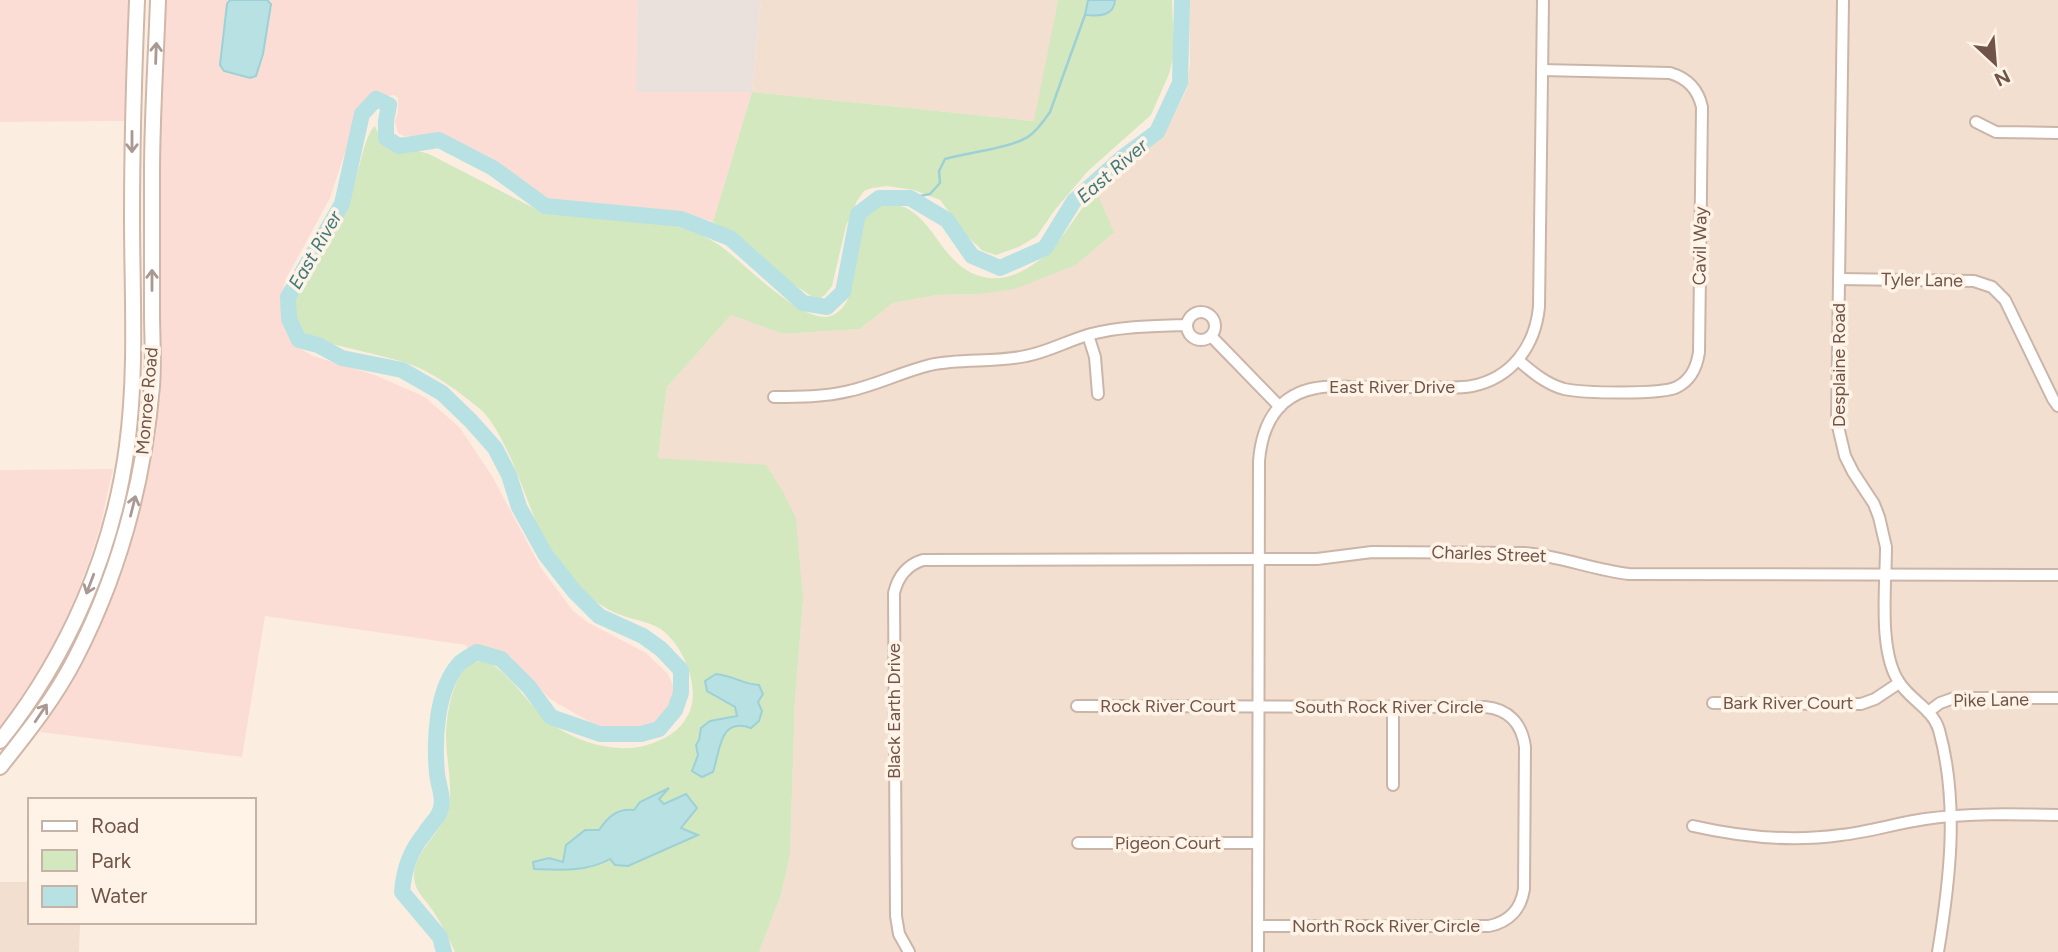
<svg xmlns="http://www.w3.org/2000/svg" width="2058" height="952" viewBox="0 0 2058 952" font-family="Figtree,sans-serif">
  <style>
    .residential { fill: #f2dfd0 }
    .commercial { fill: #fbddd5 }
    .industrial { fill: #eae1dc }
    .green { fill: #d4e8c0 }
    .water { fill: #b7e1e3; stroke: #9dd1d5; stroke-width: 2 }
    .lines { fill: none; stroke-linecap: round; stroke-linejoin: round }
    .stream { stroke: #9dd1d5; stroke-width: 2.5 }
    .river { stroke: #b7e1e3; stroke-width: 16 }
    .minor-casing { stroke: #cbb5a8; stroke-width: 14 }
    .secondary-casing { stroke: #d0b7a8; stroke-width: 18 }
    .minor { stroke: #fff; stroke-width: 10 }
    .secondary { stroke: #fff; stroke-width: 14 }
    .oneway { stroke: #aa9892 }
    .labels { text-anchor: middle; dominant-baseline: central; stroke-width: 7; stroke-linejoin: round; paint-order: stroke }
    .street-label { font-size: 18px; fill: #715449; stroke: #fef3e6 }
    .water-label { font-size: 19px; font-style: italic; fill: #41797d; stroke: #fef3e6 }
  </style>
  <rect width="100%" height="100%" fill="#fbeee1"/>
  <g class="residential">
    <polygon points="761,0 1058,0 1035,121 752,92"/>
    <polygon points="1189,0 2058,0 2058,952 759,952 781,895 790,855 795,700 803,601 658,458 667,387 731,315 783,334 860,329 893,303 937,295 979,294 1076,265 1113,234 1096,190 1117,170 1155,139 1171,121 1187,89 1190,63"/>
    <polygon points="0,882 30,882 30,922 80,922 79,952 0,952"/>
  </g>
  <g class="commercial">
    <polygon points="0,0 128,0 125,121 0,122"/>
    <polygon points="164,0 638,0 637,92 752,92 713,222 692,215 649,208 568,205 556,202 543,196 490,160 447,140 429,135 404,136 398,133 395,122 398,111 398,98 394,95 382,97 368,103 357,116 330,198 286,279 282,292 282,311 286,324 299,348 313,356 375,375 425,397 460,428 492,476 541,568 573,611 587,622 646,653 668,674 676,693 673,704 661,721 652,726 632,730 595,725 550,699 513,661 507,655 498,652 480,649 468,650 466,645 265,616 242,757 40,732 74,677 103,619 125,565 138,519 152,456 157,409 159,363 159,103"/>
    <polygon points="113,469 100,527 88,565 73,603 57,638 42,665 0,728 0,470"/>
  </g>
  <polygon class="industrial" points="638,0 761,0 752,92 636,92"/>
  <g class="green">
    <polygon points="1058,0 1172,0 1174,54 1169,74 1151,115 1088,171 1054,211 1037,236 1019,247 996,255 983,251 969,238 940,200 914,190 887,186 872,188 864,191 857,201 846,226 832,286 825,295 820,298 811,296 784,278 755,251 713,222 752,92 1034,121"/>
    <path d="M375,126l7,16 7,6 7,2h19l14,4 105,54c19,7 37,7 57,8 44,3 90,4 128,29 24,16 86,84 114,70 30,-14 16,-69 29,-93 3,-4 8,-8 12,-11 3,-3 9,-8 13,-9 4,0 7,2 10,3 39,8 44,68 93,73 19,2 39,-9 53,-21 21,-18 35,-46 53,-67l18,43 -38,32 -62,24 -35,5 -42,1 -44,8 -33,26 -77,5 -52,-19 -64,72 -9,71 108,7 16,25 14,28 7,83 -8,99 -5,155 -9,40 -22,57h-304c-6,-14 -14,-29 -22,-41 -7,-11 -19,-20 -19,-35 0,-28 36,-48 36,-78 1,-21 -4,-42 -4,-63 1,-22 7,-71 35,-74 18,-2 49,45 63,57 26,22 70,37 103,27 17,-5 32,-13 41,-30 14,-26 -5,-72 -29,-87 -12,-7 -26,-8 -38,-13 -14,-5 -29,-15 -39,-26 -16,-16 -32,-35 -41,-55 -15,-34 -35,-102 -61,-125 -18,-15 -46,-36 -68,-44 -33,-11 -68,-17 -101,-27 -17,-12 -19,-28 -13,-47 21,-36 44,-71 57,-110 5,-14 10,-47 20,-55z"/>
  </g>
  <g class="water">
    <polygon points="230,0 267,0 271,4 263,54 256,76 250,78 224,71 220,65 227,4"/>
    <path d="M1088,0h27c-1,17 -17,16 -30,15z"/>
    <path d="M716,674c19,2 25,10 43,11l4,9 -5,8 4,9 -3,10 -8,7c-32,-12 -31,24 -38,44l-11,5 -10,-6 6,-16 -2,-10 3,-5 2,-12 9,-7 27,-5 -2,-9 -28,-16 -2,-10z"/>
    <path d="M669,788l-10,11 5,5 22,-10 11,14 -16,20 17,7 -70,31 -13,-1 -5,-6c-23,13 -50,11 -76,10l-1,-7 16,-4 14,4 3,-17 19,-15h14c9,-13 18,-22 35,-20l6,-8z"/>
  </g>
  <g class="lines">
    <path class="stream" d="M910,198l20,-4 10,-11 -1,-12 6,-12c24,-7 56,-9 77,-19 12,-5 20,-17 28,-28l35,-97"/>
    <path class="river" d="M444,952l-4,-15 -38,-45c2,-23 8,-41 23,-59 4,-7 13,-15 15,-22 5,-13 -2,-25 -3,-38 -3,-33 -1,-83 22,-109 5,-5 12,-8 18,-12l24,7 28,28 22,30 49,17h41l18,-5 16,-19 6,-17v-23l-20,-21 -18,-13 -44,-20 -25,-25 -29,-37 -26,-47 -10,-32 -14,-27 -24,-27 -29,-28 -40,-23 -60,-12 -24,-13 -19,-5 -10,-21 -1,-22 54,-93 20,-90 14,-15 13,6 -3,16v17l13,8 40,-6 54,28 52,38 136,13 49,19 73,65 24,4 16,-15 15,-78 21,-16h31l37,22 25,36 28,12 45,-20 29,-47 48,-43 35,-26 23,-49 2,-83"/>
    <g class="minor-casing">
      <g id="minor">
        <path d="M1843,0l-6,422 8,34 8,16 21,32 5,13 7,30c0,38 -8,104 13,135 11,18 34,27 40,48 20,72 11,150 -1,222"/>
        <polyline points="1976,122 1996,132 2058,133"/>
        <polyline points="1839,279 1974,281 1992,287 2005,300 2053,399 2058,406"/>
        <circle cx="1201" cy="326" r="14"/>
        <polyline points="1088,335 1095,357 1098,394"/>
        <polyline points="1211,336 1280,407"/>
        <path d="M1518,360c14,12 28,24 46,29 18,4 98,6 113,-2 14,-7 20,-21 22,-35l3,-245c-4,-18 -15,-29 -32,-34l-128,-3"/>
        <path d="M774,397c25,0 50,0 75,-6 27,-6 53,-19 81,-26 31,-7 64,-2 96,-9 22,-4 43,-16 65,-22 32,-8 63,-8 96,-9"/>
        <polyline points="1713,703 1861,704 1875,699 1899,683"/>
        <path d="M1077,706l408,1c24,2 37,17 40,40l-1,142c-3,20 -15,33 -35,37h-231"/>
        <polyline points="1928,712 1940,703 1954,698 2058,698"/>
        <polyline points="1393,785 1393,707"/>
        <path d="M1693,826c48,11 98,16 148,9 28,-3 56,-12 84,-16 43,-6 89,-5 133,-4"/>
        <polyline points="1078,843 1258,843"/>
        <path d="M909,952l-10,-18 -3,-18 -2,-323c4,-17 13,-28 29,-33l394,-1 55,-7 152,1c37,3 69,17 105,21l429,1"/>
        <path d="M1258,952l1,-491c3,-36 18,-66 57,-73 14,-3 29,-1 43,-1 22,0 43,0 64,0 16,0 33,2 49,-1 40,-8 63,-40 67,-79l4,-307"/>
      </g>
    </g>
    <g class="secondary-casing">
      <g id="secondary">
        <path d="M0,741c67,-84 113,-188 127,-295 10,-75 5,-152 5,-228 0,-73 2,-145 5,-218"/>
        <path d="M0,767c27,-34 55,-69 75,-108 44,-85 69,-178 77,-273 2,-24 0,-50 0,-74 0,-46 0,-92 0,-138 0,-58 4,-116 6,-174"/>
      </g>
    </g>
    <use href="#minor" class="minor"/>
    <use href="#secondary" class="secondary"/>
  </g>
  <defs><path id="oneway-shaft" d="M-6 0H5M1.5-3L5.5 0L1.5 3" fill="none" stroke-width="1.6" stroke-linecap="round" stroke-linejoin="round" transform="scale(1.75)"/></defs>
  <g class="oneway">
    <use href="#oneway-shaft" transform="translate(156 53) rotate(-88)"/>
    <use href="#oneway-shaft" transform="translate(132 142) rotate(90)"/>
    <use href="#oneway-shaft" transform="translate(152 280) rotate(-90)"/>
    <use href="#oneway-shaft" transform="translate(133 506) rotate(-76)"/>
    <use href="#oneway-shaft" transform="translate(90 584) rotate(111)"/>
    <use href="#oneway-shaft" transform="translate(41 713) rotate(-56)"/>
  </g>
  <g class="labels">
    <g class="street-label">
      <text transform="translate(1700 246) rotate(-89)">Cavil Way</text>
      <text transform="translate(1922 280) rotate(1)">Tyler Lane</text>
      <text transform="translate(1839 365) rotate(-90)">Desplaine Road</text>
      <text x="1392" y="387">East River Drive</text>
      <text transform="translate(147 401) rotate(-85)">Monroe Road</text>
      <text transform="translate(1489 554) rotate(2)">Charles Street</text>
      <text transform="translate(1991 700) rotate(-1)">Pike Lane</text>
      <text x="1788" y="703">Bark River Court</text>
      <text x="1168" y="706">Rock River Court</text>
      <text x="1389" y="707">South Rock River Circle</text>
      <text transform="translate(894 711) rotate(-90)">Black Earth Drive</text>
      <text x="1168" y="843">Pigeon Court</text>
      <text x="1386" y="926">North Rock River Circle</text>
    </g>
    <g class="water-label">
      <text transform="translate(1112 171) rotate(-41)">East River</text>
      <text transform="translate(315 250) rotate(-60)">East River</text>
    </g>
  </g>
  <rect x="28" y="798" width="228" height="126" fill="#fef3e6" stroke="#c6b3a7" stroke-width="2"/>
  <rect x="42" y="821" width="35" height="10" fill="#ffffff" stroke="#c6b3a7" stroke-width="2"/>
  <text x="91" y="833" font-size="21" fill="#715449">Road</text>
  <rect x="42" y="850" width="35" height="21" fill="#d4e8c0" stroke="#c6b3a7" stroke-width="2"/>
  <text x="91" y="868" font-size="21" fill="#715449">Park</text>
  <rect x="42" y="886" width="35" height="21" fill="#b7e1e3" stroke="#c6b3a7" stroke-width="2"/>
  <text x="91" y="903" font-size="21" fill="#715449">Water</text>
  <g transform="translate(1995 63) rotate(154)" stroke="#fef3e6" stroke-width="5" paint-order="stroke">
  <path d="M0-5L12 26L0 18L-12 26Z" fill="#715449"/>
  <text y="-10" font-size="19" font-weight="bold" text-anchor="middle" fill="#715449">N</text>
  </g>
</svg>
